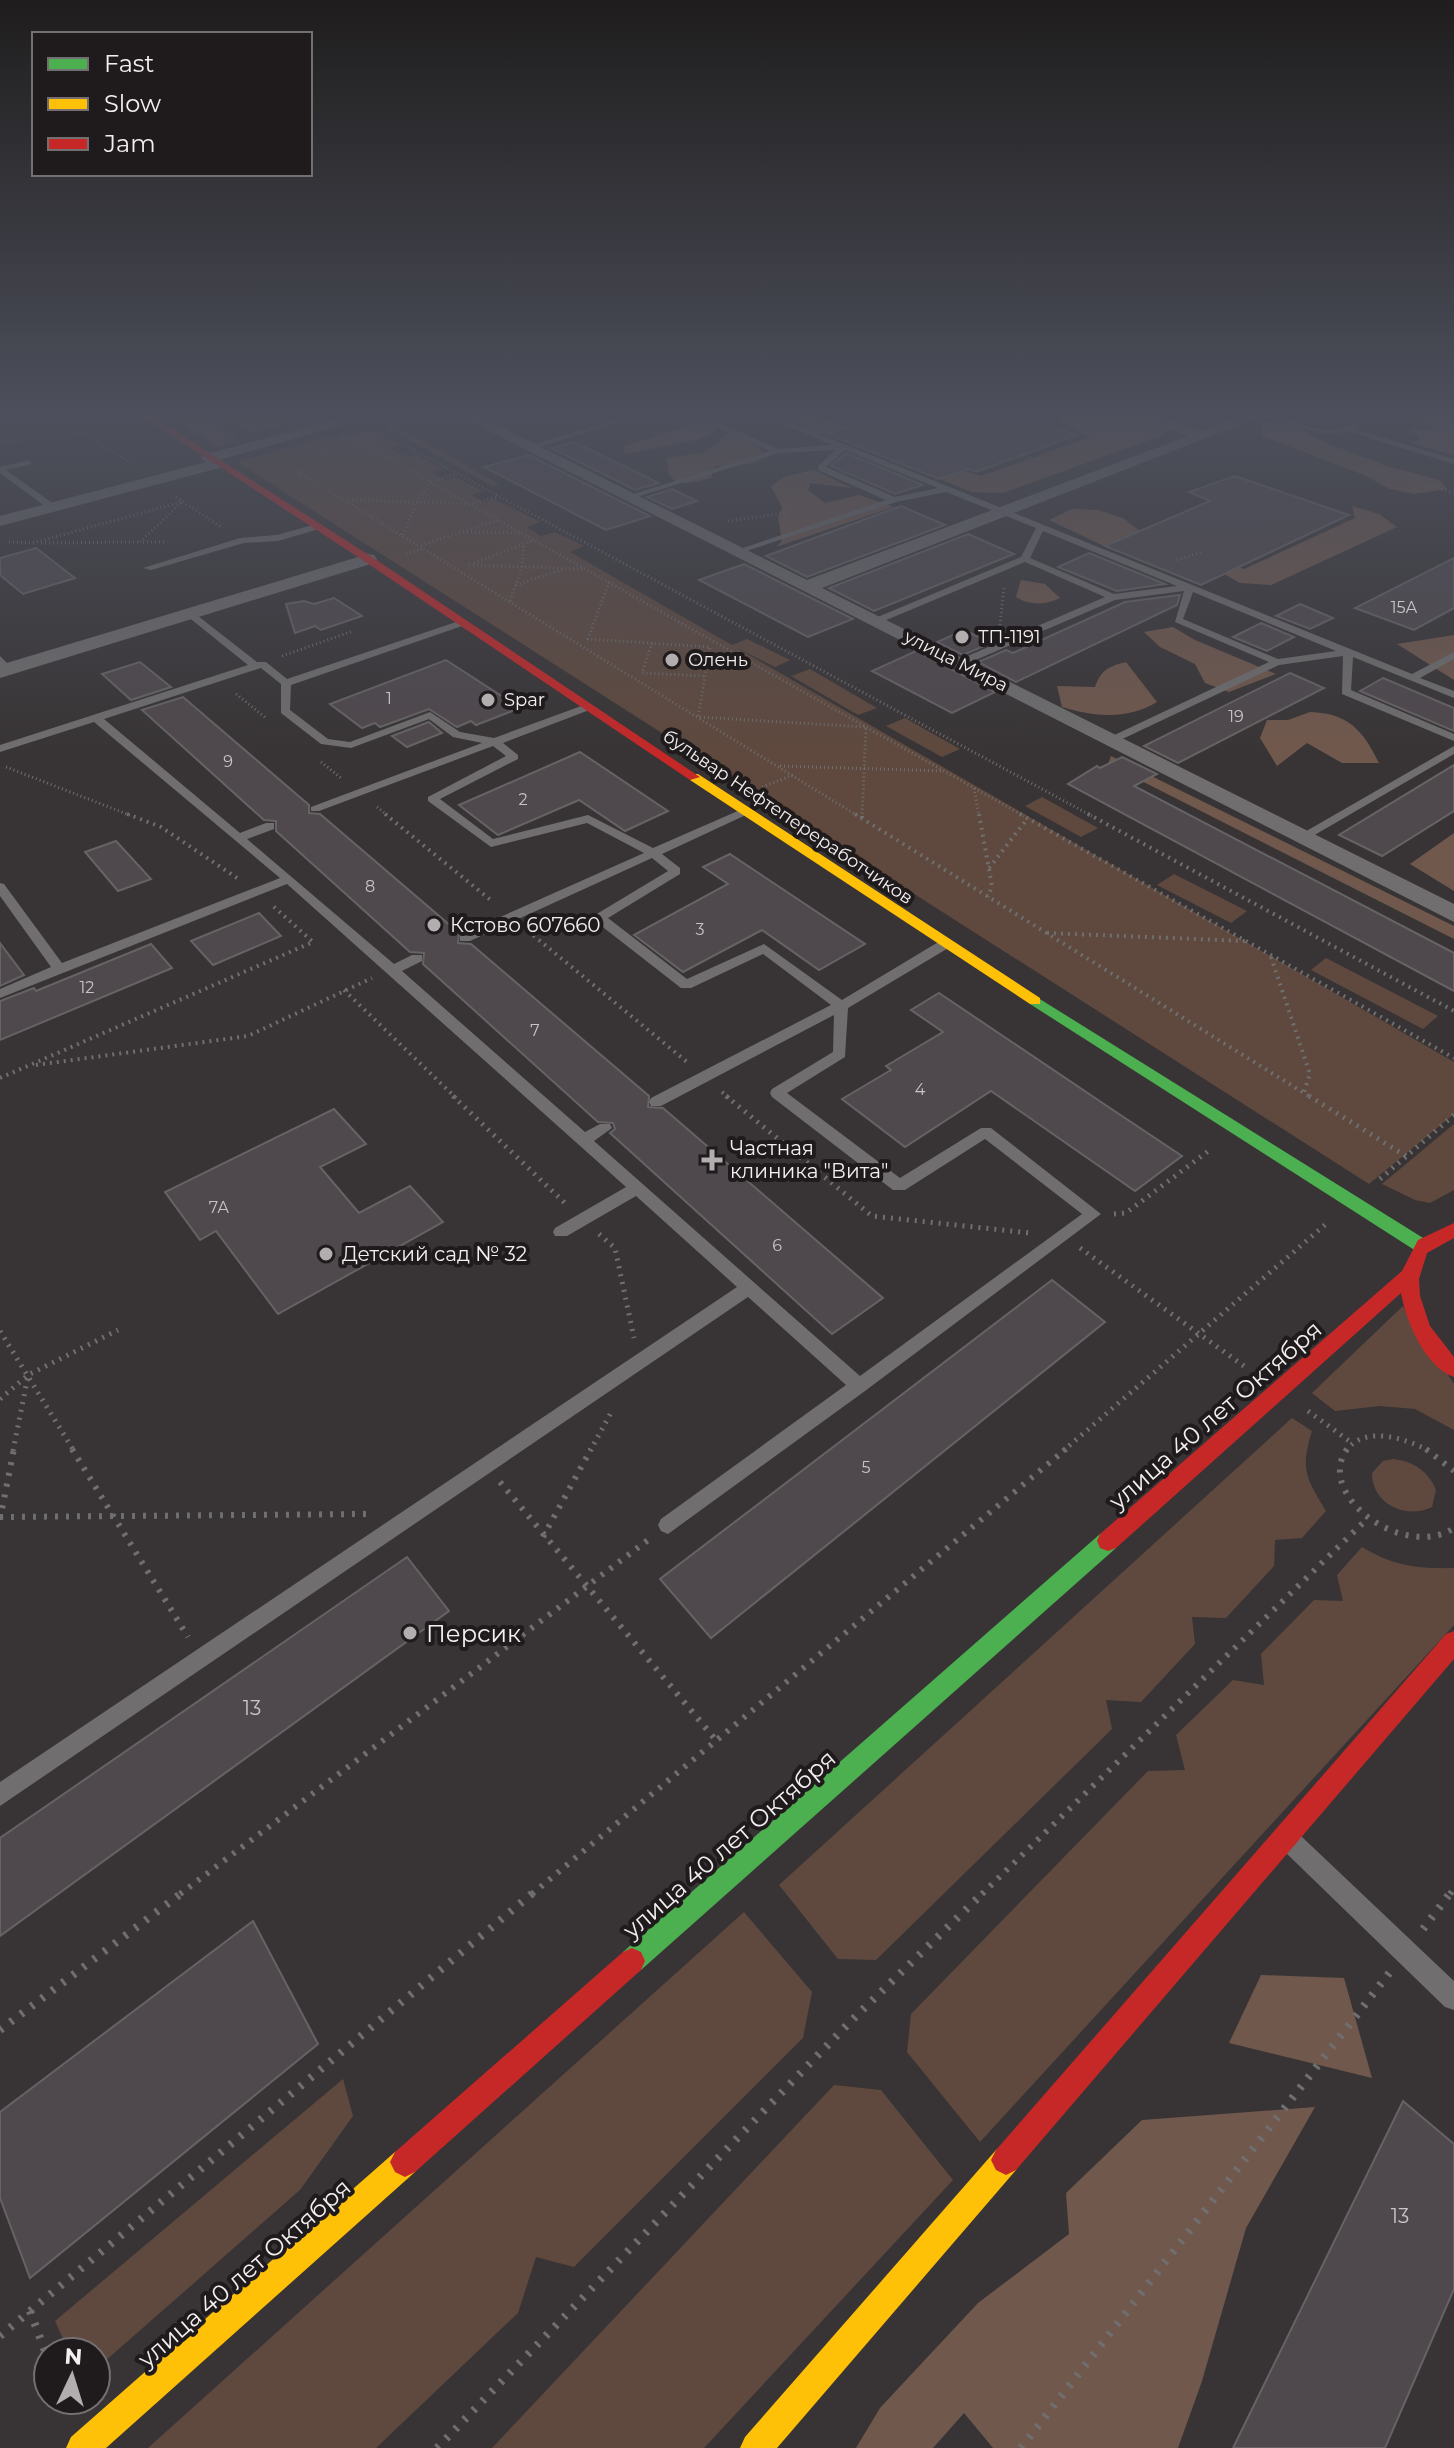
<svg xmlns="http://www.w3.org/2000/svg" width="1454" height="2448" viewBox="0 0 1454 2448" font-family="Montserrat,sans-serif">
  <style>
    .green { fill: #5f493e }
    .forest { fill: #71584c }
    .building { fill: #4f484c; stroke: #666364; stroke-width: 2 }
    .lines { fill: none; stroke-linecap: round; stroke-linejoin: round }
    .path-far4 { stroke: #706f6f; stroke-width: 3; stroke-dasharray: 1 3; stroke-linecap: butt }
    .path-far3 { stroke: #706f6f; stroke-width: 4; stroke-dasharray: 2 5; stroke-linecap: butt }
    .path-far2 { stroke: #706f6f; stroke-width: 5; stroke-dasharray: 2 6; stroke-linecap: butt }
    .path-far1 { stroke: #706f6f; stroke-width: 6; stroke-dasharray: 3 8; stroke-linecap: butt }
    .path { stroke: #706f6f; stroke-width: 8; stroke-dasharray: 3 10; stroke-linecap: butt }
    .lane { fill: #706e6e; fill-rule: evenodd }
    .street { fill: #706e6e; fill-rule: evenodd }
    .fast { fill: #4caf50; fill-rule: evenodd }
    .slow { fill: #ffc107; fill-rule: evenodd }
    .jam { fill: #c62828; fill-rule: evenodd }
    .poi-dot { fill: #b2adae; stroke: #1f1b1c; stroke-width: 3 }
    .labels { text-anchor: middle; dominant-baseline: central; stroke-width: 8; stroke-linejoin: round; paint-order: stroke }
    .number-label { font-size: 16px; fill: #cac4c6 }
    .far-poi-label { font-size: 18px; fill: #f3eeef; stroke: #1f1b1c; text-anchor: start }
    .far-street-label { font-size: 18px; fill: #f3eeef; stroke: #1f1b1c }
    .poi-label { font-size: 20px; fill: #f3eeef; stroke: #1f1b1c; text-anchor: start }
    .near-number-label { font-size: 20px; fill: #cac4c6 }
    .near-street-label { font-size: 24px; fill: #f3eeef; stroke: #1f1b1c }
    .near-poi-label { font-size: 24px; fill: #f3eeef; stroke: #1f1b1c; text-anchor: start }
  </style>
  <rect width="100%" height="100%" fill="#383435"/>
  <g class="green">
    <polygon points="161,411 192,411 242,442 217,446"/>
    <polygon points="242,411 274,411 294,422 251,433 221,417"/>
    <polygon points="394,425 499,484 492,486 386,427"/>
    <polygon points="373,430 399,445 389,448 406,458 416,455 442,469 432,473 445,480 456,477 483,491 472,495 483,502 494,499 541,522 527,527 541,536 555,532 584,546 570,552 732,645 747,639 790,660 775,667 735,647 1454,1062 1454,1114 1369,1184 237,462 324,438 337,437 342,432 347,435"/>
    <polygon points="810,669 877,708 858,715 791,676"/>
    <polygon points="905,718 960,749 942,757 886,726"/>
    <polygon points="1042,797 1098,828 1081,837 1025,806"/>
    <polygon points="1174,874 1247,911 1231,923 1157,885"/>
    <polygon points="1326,958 1438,1016 1423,1029 1311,970"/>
    <polygon points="1454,1124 1454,1190 1430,1203 1415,1200 1382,1184"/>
    <polygon points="1403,1306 1454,1384 1454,1430 1415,1409 1380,1406 1335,1411 1312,1393"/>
    <path d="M1292,1418l20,13c-12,38 -6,47 14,80l-24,27 -27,2 -1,26 -48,52 -34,-1 3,27 -54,58 -35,-2 6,29 -236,231 -38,-1 -59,-74z"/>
    <path d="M1393,1459c20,2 35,12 43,31l-4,17c-26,13 -60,-3 -60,-34l11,-12z"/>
    <path d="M1362,1547c31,19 57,22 92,21v57l-474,517 -73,-90 4,-38 237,-243 37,-1 -9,-35 57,-55 31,5 -3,-31 53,-54 29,1 -6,-26z"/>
    <polygon points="744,1912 812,1992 803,2038 574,2267 536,2257 518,2313 376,2448 148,2448"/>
    <polygon points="343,2079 353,2116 300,2190 96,2369 96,2352 69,2352 55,2321"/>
    <polygon points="834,2085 881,2090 953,2180 704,2448 492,2448"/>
  </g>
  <g class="forest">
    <polygon points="765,411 805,411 853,431 818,434 778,412"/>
    <polygon points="1053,411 1123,411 1168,428 1161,436 1003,493 972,492 871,452 922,458 981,476 1091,437 1066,426"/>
    <polygon points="1415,411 1437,411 1454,417 1454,456 1412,443 1420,438 1409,429 1430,430 1433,426 1405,419"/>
    <polygon points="700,422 712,424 716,431 696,440 626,454 622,447"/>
    <polygon points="1262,422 1292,424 1323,442 1390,467 1440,480 1447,489 1414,494 1390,489 1364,475 1262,436"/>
    <path d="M728,433c16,4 29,9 38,24l-15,7 -36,2 -4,12c-23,6 -45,13 -44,-20l39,-6z"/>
    <polygon points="814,470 852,488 810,483 808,490 825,503 859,495 894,507 776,547 782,541 778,517 782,508 771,486 786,476"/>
    <polygon points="1352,506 1379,514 1397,527 1271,585 1240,583 1212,567 1181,571 1108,548 1049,520 1072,509 1098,510 1123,518 1144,534 1244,569 1355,518"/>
    <path d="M1021,580l24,4 15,14c-14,7 -30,8 -44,-1z"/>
    <polygon points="1173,627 1195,640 1276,674 1229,692 1205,683 1195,664 1160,647 1144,632"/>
    <polygon points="1454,635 1454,680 1397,644"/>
    <path d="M1126,662l31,40c-30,18 -62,15 -95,5l-5,-21 38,1c6,-17 14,-21 31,-25z"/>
    <path d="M1310,712c38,1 53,18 69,51h-37l-35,-20 -30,23 -17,-28 7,-18h21z"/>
    <polygon points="1111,756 1454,926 1454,939 1108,764"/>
    <polygon points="1454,833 1454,891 1410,864"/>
    <polygon points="1261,1975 1344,1978 1372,2078 1229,2043"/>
    <polygon points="1315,2107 1246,2228 1202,2381 1178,2448 993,2448 964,2413 933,2448 856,2448 880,2408 978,2303 1069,2234 1066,2193 1142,2120"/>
  </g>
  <g class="building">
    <polygon points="898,411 1009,411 1077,435 976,472 969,469 939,479 827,434"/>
    <polygon points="574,442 659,483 635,490 551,448"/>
    <polygon points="846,453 923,485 895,494 831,466"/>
    <polygon points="529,455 650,516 606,530 484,467"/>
    <polygon points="1235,476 1349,515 1201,585 1105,546 1210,501 1189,492"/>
    <polygon points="672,489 697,501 672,509 647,497"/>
    <polygon points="901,506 945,525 807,577 766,556"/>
    <polygon points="968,534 1014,554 874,611 829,588"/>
    <polygon points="36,548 75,578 23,594 0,575 0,558"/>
    <polygon points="1089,553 1165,584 1117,591 1058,567"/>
    <polygon points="1454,558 1454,608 1414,630 1355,608"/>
    <polygon points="744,564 853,619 808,637 699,580"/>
    <polygon points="1180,595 1177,605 1016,682 978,662 1006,650 1013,653 1125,602"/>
    <polygon points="334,598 362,616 321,630 315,626 295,633 286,604 304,601 314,604"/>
    <polygon points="1300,604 1333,618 1310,629 1276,616"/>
    <polygon points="1261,623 1294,637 1267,651 1233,637"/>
    <polygon points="964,630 991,643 963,655 937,642"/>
    <polygon points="916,651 995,692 952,713 872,671"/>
    <polygon points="446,660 520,708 476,725 471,721 457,727 429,709 380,727 375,723 362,728 330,704"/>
    <polygon points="140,662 171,687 131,700 102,674"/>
    <polygon points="1290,673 1324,688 1178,763 1144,746"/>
    <polygon points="1383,678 1454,708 1454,731 1360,691"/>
    <polygon points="183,697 309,805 309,813 320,814 459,933 458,943 471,944 649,1096 648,1107 663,1108 883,1298 832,1334 610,1133 615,1129 613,1123 598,1122 423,964 424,953 410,952 276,831 276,821 264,820 142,710"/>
    <polygon points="429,722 442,733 407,747 392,736"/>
    <polygon points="580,752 668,811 625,831 579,800 498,835 459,805"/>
    <polygon points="1122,757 1157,774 1134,786 1454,953 1454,991 1068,784 1097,766 1100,768"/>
    <polygon points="1454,765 1454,811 1382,856 1339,835"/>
    <polygon points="116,841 151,879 118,891 85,852"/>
    <polygon points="730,854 865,944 819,970 762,930 683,972 634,935 728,884 703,867"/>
    <polygon points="259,913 281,936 213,965 191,941"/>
    <polygon points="0,943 24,975 0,986"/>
    <polygon points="151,944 172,968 0,1040 0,1001 34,988 36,991"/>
    <polygon points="939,993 1110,1108 1182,1156 1135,1191 991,1091 905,1147 842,1099 891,1070 886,1066 943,1032 911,1010"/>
    <polygon points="334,1109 366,1144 320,1167 359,1213 410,1186 443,1222 278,1314 216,1231 200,1240 165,1192"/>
    <polygon points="1052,1280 1105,1322 711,1638 660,1579"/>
    <polygon points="407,1557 449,1611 0,1936 0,1838"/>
    <polygon points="253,1921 318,2044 30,2278 0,2198 0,2112"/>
    <polygon points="1403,2101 1454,2144 1454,2289 1385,2448 1233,2448"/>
  </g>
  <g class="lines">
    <g class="path-far4">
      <polyline points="94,411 114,425"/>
      <polyline points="198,411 231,432"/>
      <polyline points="403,415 415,411"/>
      <polyline points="380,432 1092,816"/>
      <polyline points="83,433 133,464"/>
      <polyline points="354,439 1024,816"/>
      <polyline points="1444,440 1454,432"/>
      <polyline points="0,442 83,433 115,425 120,429"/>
      <polyline points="1327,453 1454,493"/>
      <polyline points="1023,455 1060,466"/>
      <polyline points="391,458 416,451"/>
      <polyline points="277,459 858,816"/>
      <polyline points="300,474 328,446"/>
      <polyline points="176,497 221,527"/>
      <polyline points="348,500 471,504 497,497"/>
      <polyline points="786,514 812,481"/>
      <polyline points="728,521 785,513"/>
      <polyline points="467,532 521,533"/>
      <polyline points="403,535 417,502 431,482 457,474"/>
      <polyline points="9,542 33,543 181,502"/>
      <polyline points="164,542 140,542 182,502"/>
      <polyline points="41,543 140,542"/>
      <polyline points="421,545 499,520"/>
      <polyline points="406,554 425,548"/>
      <polyline points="1177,560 1202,552"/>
      <polyline points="474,563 534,540"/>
      <polyline points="469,565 584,569"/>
      <polyline points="609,582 588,639 710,647 698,717 866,727 862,816"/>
      <polyline points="516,585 564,569"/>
      <polyline points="510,601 522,567 524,544"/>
      <polyline points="1000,625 1004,587"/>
      <polyline points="652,643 642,673 704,676"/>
      <polyline points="282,656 353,631"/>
      <polyline points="236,694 266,718"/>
      <polyline points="321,762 341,778"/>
      <polyline points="780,766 942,771"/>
      <polyline points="6,767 132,816"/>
      <polyline points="762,787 793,775"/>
      <polyline points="974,788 979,816"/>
      <polyline points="377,807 388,816"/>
    </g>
    <g class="path-far3">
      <polyline points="127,814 161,827 237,878"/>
      <polyline points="385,814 493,902"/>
      <polyline points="855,814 1312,1098"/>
      <polyline points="979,814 992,886 988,897"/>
      <polyline points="1020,814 1454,1058"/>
      <polyline points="1088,814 1454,1011"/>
      <polyline points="862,818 862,814"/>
      <polyline points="989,868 1028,818"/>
      <polyline points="528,931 687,1062"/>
      <polyline points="1047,933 1245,941"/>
      <polyline points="1271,957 1310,1074 1304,1092"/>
      <polyline points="344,990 456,1098"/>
      <polyline points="36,1065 248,1036 372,978"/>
      <polyline points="0,1078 313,942 273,906"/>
      <polyline points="722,1092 729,1098"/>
    </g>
    <g class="path-far2">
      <polyline points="453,1096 568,1206"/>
      <polyline points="726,1096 872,1216 1030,1233"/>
      <polyline points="1309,1096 1406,1156"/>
      <polyline points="1380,1179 1454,1115"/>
      <polyline points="1114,1214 1126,1213 1211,1149"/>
      <polyline points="599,1234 615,1248 634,1338"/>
      <polyline points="1080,1248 1248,1369"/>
      <polyline points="0,1331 74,1451"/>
      <polyline points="0,1399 28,1375 118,1330"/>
      <polyline points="1308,1411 1352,1443"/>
      <polyline points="13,1451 28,1376"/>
      <polyline points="590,1451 613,1409"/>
      <polyline points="1063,1451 1326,1224"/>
      <path d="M1346,1451c19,-27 60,-12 84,0"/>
    </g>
    <g class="path-far1">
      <polyline points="72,1449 188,1637"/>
      <path d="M1347,1449c-33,46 57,112 107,79"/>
      <polyline points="1426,1449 1454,1471"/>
      <polyline points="500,1482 715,1739"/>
      <polyline points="0,1517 367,1514"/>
      <polyline points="0,1519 14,1449"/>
      <polyline points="543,1537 591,1449"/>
      <polyline points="180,1894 648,1540"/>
      <polyline points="532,1894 1066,1449"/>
      <polyline points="982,1894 1368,1518"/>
      <polyline points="1450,1894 1454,1888"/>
    </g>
    <g class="path">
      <polyline points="1423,1929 1451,1892"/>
      <polyline points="0,2030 183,1892"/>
      <polyline points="30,2311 48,2359"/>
      <polyline points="0,2336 534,1892"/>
      <polyline points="437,2448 850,2022 984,1892"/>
      <polyline points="1021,2448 1390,1972"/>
    </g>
    <g class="lane">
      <polygon points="493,411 506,411 473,421 469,419"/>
      <polygon points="643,411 656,411 533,449 526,447"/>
      <path d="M719,411h8l-9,11 60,27 55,-4 -82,-34h11l650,263 42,-22v7l-34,19 34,13v7l-101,-41 -2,33 103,44v7l-112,-47 1,-38 -64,9 -163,77h-8v-4l161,-76 -94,-40 9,-31 -69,9 -151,65h-8v-4l149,-64 -80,-35 -146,61h-6v-4l148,-62 15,-29 -90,-36 -50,10 -159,52v-4l149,-50 -68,-30v-4l18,-16 -58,3 -151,47v-4l143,-45 -59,-26zM845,450l93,38 -43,9 -69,-30zM1043,531l134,55 -63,8 -84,-36zM1193,592l143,59 -58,8 -95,-40z"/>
      <path d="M1262,411c23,2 47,21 69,19 22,-2 40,-19 62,-19l-39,18 100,30v5l-107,-33 -20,4 -65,-20z"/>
      <polygon points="29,460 32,464 6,470 55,505 55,509 49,509 0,473 0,467"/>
      <polygon points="316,524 320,527 319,529 278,541 244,543 151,570 143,568 240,538 277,535"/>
      <path d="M187,612h6l64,50h9l21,17 172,-58h6v4l-174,60 -1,25 38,29 22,3 80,-30 30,20 34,6 90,-33h8v4l-89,34 15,12v4l-78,40 53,40 95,-24 65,33 87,-38h8v4l-86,40 18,14v6l-72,44 79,61 77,-35 78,56 98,-59h10v6l-102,61 -3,49 -58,36 113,85 81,-50h10l110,86 -236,177 -197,143 -7,-3 -3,-6 3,-6 185,-134 -98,-88 -748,509v-24l737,-495 -101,-91 -69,40h-12l-2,-4 2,-4 71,-41 -339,-303 -287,114v-9l51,-22 -51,-71v-13l4,1 58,79 218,-85 -186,-156 -94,30v-7l248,-80 -61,-49zM261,668l20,16v29l40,31 30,4 78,-29 24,18 29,6 -171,64v4h8l174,-65 13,10 -78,41v4l63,46 96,-24 57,30 -184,82v6h10l182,-83 16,13 -73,44v6l86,67h10l72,-34 68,51 -180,93 -2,4 2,4h10l173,-91 -1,37 -61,37 -2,4 2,4 121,93h12l80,-51 97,75 -222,162 -266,-235 18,-13 -2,-4h-10l-15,8 -183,-161 20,-10v-6h-10l-18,9 -147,-125 27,-10v-6h-8l-26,10 -136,-114z"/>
      <polygon points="0,656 12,668 12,672 4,672 0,666"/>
      <polygon points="1454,746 1454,754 1306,840 1302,841 1296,837"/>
      <polygon points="1293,1833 1301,1836 1454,1981 1454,2010 1445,2007 1285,1852 1282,1844 1285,1836"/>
    </g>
    <g class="street">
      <polygon points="365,411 390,411 220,460 225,464 223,467 0,526 0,516 206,462 201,458 203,455"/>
      <polygon points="450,411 469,411 807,580 1188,436 1124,411 1146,411 1202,431 1254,411 1275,411 822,588 1454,904 1454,922"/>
      <polygon points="368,554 374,555 377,559 374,563 0,678 0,665"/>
    </g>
    <g class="fast">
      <polygon points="1035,996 1428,1241 1431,1246 1428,1251 1416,1251 1030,1004 1030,998"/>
      <polygon points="1108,1531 1116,1534 1119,1541 1116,1548 641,1970 632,1974 623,1970 619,1961 623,1952 1100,1534"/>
    </g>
    <g class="slow">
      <polygon points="690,774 698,774 1040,998 1040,1004 1030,1004 690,780"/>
      <polygon points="1006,2145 1016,2150 1021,2160 1016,2170 777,2448 740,2448 745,2437 996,2150"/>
      <polygon points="405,2147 415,2152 420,2162 415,2172 106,2448 66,2448 71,2437 395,2152"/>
    </g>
    <g class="jam">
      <polygon points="134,411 144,411 372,557 700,777 690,780 364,561"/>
      <path d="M1454,1223v15l-27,15 -8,26 1,17 10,30 24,31v20c-29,-10 -48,-56 -53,-84l-285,255 -8,3 -8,-3 -3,-7 3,-7 302,-263 16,-31z"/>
      <polygon points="1454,1631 1454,1659 1016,2170 1006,2175 996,2170 991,2160 996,2150 1446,1634"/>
      <polygon points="632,1948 641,1952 645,1961 641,1970 415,2172 405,2177 395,2172 390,2162 395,2152 623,1952"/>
    </g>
  </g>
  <linearGradient id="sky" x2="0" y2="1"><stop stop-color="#1f1d1d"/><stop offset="0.55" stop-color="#4d505c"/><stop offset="1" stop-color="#4d505c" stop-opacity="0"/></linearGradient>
  <rect width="1454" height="754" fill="url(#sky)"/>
  <g class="poi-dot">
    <circle cx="962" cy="637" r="8"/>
    <circle cx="672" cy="660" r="8"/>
    <circle cx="488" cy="700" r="8"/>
    <circle cx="434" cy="925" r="8"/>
    <path d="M708 1148h8v8h8v8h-8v8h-8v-8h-8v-8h8z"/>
    <circle cx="326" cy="1254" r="8"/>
    <circle cx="410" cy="1633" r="8"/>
  </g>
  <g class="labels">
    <g class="number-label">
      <text x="1404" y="607">15А</text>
      <text x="389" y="698">1</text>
      <text x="1236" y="716">19</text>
      <text x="228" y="761">9</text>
      <text x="523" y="799">2</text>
      <text x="370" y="886">8</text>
      <text x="700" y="929">3</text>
      <text x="87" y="987">12</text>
      <text x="535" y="1030">7</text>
      <text x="920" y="1089">4</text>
      <text x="219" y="1207">7А</text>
      <text x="777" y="1245">6</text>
      <text x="866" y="1467">5</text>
    </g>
    <g class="far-poi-label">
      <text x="978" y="637">ТП-1191</text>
      <text x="688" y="660">Олень</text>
      <text x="504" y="700">Spar</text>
    </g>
    <g class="far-street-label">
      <text transform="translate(956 661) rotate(27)">улица Мира</text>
      <text transform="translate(788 817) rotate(34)">бульвар Нефтепереработчиков</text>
    </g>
    <g class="poi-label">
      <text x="450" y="925">Кстово 607660</text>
      <text x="730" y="1148">Чаcтная<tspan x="730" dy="23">клиника "Вита"</tspan></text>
      <text x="342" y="1254">Детский сад № 32</text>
    </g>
    <g class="near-number-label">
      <text x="252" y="1708">13</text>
      <text x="1400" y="2216">13</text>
    </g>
    <g class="near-street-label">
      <text transform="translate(1215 1415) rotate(-41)">улица 40 лет Октября</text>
      <text transform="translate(729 1844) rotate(-41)">улица 40 лет Октября</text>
      <text transform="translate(244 2273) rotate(-41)">улица 40 лет Октября</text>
    </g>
    <g class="near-poi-label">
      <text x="426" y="1633">Персик</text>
    </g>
  </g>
  <rect x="32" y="32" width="280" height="144" fill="#1f1b1c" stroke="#746f70" stroke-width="2"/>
  <rect x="48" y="58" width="40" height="12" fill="#4caf50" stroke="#746f70" stroke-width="2"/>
  <text x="104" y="72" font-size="24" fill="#f3eeef">Fast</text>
  <rect x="48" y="98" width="40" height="12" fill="#ffc107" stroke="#746f70" stroke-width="2"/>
  <text x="104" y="112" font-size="24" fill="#f3eeef">Slow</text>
  <rect x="48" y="138" width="40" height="12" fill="#c62828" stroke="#746f70" stroke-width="2"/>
  <text x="104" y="152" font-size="24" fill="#f3eeef">Jam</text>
  <g transform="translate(72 2376) rotate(4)"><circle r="38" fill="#1f1b1c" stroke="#746f70" stroke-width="2"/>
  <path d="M0-6L14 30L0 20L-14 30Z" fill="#b2adae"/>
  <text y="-12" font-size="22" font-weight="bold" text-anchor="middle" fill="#f3eeef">N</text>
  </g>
</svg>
